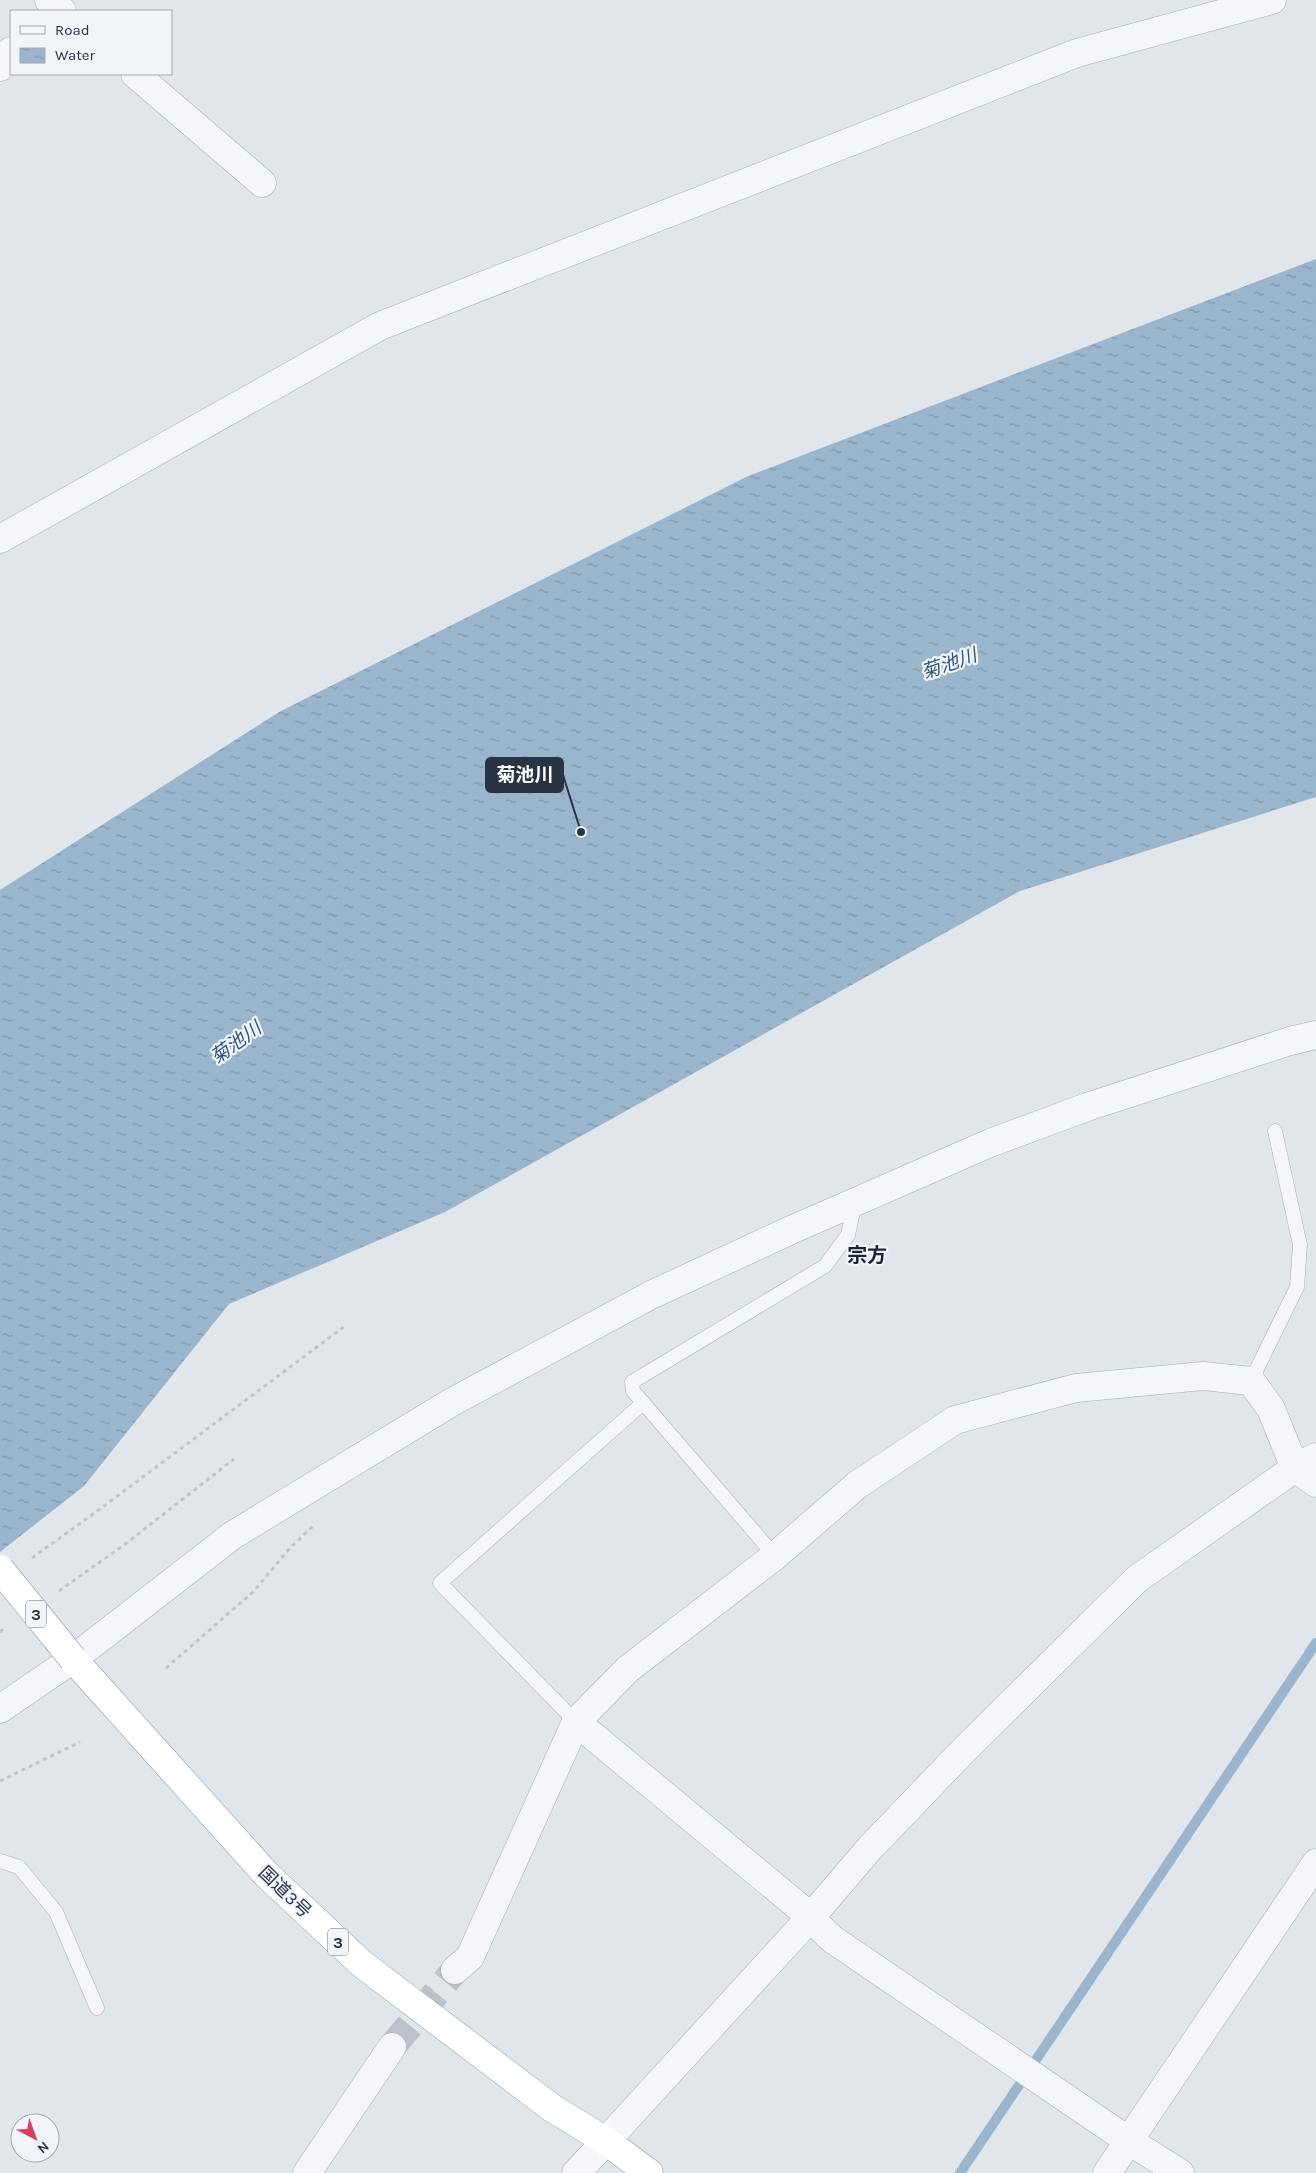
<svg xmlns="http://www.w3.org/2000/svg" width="1316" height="2173" viewBox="0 0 1316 2173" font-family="Karla,'Noto Sans JP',sans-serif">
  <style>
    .water { fill: url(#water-ripples) }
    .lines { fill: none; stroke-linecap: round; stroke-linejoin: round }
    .stream { stroke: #9ab6cd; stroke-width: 10 }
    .minor-tunnel { stroke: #bcc2ca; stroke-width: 28; stroke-dasharray: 28 14; stroke-linecap: butt }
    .service-casing { stroke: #a6adb6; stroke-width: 15 }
    .minor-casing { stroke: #a6adb6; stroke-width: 29 }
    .tertiary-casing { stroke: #a6adb6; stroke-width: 29 }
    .trunk-casing { stroke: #8794a3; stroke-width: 29 }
    .path { stroke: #bfc4ca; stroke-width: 3; stroke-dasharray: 4 4; stroke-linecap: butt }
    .service { stroke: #f4f6f9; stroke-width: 14 }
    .minor { stroke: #f4f6f9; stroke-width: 28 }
    .tertiary { stroke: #f4f6f9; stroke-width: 28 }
    .trunk { stroke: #fff; stroke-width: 28 }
    .trunk-bridge-casing { stroke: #8794a3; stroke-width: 29; stroke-linecap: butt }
    .trunk-bridge { stroke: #fff; stroke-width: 28 }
    .labels { text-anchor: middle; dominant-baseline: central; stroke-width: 4.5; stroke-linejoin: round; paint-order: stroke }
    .shield { fill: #f1f4f8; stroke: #646e7a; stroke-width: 1 }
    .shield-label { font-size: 16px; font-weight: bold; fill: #283444 }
    .street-label { font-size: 18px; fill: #283444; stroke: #f1f4f8 }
    .water-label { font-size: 19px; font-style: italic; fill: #2f557b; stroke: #f1f4f8 }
    .quarter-label { font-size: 20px; font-weight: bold; fill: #1a2535; stroke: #f1f4f8 }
    .leader { fill: none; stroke: #283444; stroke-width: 2 }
    .callout-dot { fill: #283444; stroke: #f1f4f8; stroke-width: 2 }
    .callout { fill: #283444; stroke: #283444; stroke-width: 2 }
    .callout-label { font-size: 19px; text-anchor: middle; font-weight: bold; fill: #fff }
  </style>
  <defs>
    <pattern id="water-ripples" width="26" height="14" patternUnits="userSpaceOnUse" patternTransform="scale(1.25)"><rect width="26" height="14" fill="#9ab6cd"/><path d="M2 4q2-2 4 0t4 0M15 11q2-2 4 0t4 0" fill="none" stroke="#7e95a8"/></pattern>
  </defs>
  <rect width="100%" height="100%" fill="#e1e6eb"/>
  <polygon class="water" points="1316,259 1316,797 1020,891 445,1212 229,1304 84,1486 0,1552 0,890 279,712 748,476"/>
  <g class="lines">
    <polyline class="stream" points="960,2173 1316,1643"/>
    <polyline class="minor-tunnel" points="392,2047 455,1970"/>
    <g class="service-casing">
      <g id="service">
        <polyline points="1251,1381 1297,1287 1300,1245 1275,1131"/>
        <polyline points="775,1556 633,1391 632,1382 825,1266 848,1235 855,1202"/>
        <polyline points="576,1722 440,1583 643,1403"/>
        <polyline points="0,1861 19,1867 56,1912 97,2008"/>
      </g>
    </g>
    <g class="minor-casing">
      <g id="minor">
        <polyline points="49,0 62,11"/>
        <polyline points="0,67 11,51"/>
        <polyline points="135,74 262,183"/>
        <polyline points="0,539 380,326 1077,53 1272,0"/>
        <polyline points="0,1709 73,1659 233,1535 452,1402 651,1295 791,1230 990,1143 1087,1107 1290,1041 1316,1035"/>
        <polyline points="576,1722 799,1907 832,1939 1129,2141 1180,2173"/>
        <polyline points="455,1970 470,1957 576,1722 628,1669 775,1556 857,1485 955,1420 1076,1388 1203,1376 1251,1381 1271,1409 1295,1468"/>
        <polyline points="307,2173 392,2047"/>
        <polyline points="576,2173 606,2141"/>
        <polyline points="1107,2173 1316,1863"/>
      </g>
    </g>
    <g class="tertiary-casing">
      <g id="tertiary">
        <polyline points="1295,1468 1316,1483"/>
        <polyline points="606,2141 810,1918 870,1848 964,1750 1137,1579 1295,1468 1316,1457"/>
      </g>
    </g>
    <g class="trunk-casing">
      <polyline id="trunk" points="73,1659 267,1875 362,1964 552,2108 606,2141 649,2173"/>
    </g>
    <g class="path">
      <polyline points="32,1558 100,1509 345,1326"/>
      <polyline points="59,1591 124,1545 234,1459"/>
      <polyline points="0,1632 6,1627"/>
      <polyline points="166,1668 253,1592 290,1548 314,1525"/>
      <polyline points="0,1781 80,1742"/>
    </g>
    <use href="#service" class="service"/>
    <use href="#minor" class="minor"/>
    <use href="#tertiary" class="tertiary"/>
    <use href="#trunk" class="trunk"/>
    <g class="trunk-bridge-casing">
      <polyline id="trunk-bridge" points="0,1569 73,1659"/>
    </g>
    <use href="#trunk-bridge" class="trunk-bridge"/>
  </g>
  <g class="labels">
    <g class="shield">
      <rect x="26" y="1600.5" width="20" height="27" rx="4"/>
      <rect x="328" y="1928.5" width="20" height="27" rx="4"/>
    </g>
    <g class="shield-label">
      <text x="36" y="1614">3</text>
      <text x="338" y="1942">3</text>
    </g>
    <g class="street-label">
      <text transform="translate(285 1892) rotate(44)">国道3号</text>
    </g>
    <g class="water-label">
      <text transform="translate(949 664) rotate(-19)">菊池川</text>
      <text transform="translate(236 1043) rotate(-36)">菊池川</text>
    </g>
    <g class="quarter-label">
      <text x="867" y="1255">宗方</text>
    </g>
  </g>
  <path class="leader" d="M581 832L563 775"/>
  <circle class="callout-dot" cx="581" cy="832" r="5"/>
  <rect class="callout" x="486" y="758" width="77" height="34" rx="5"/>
  <g class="callout-label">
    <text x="525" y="781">菊池川</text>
  </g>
  <rect x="10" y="10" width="162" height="65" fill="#f1f4f8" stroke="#a1a7b0"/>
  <rect x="20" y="26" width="25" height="8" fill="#f4f6f9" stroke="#a1a7b0"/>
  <text x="55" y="35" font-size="15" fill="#283444">Road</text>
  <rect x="20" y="48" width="25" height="15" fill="url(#water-ripples)" stroke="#a1a7b0"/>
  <text x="55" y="60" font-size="15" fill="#283444">Water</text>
  <g transform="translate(35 2138) rotate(139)"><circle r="24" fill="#f1f4f8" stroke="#a1a7b0"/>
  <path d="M0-4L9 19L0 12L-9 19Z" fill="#d83e5e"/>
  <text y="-8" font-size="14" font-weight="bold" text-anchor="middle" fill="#283444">N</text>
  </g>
</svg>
